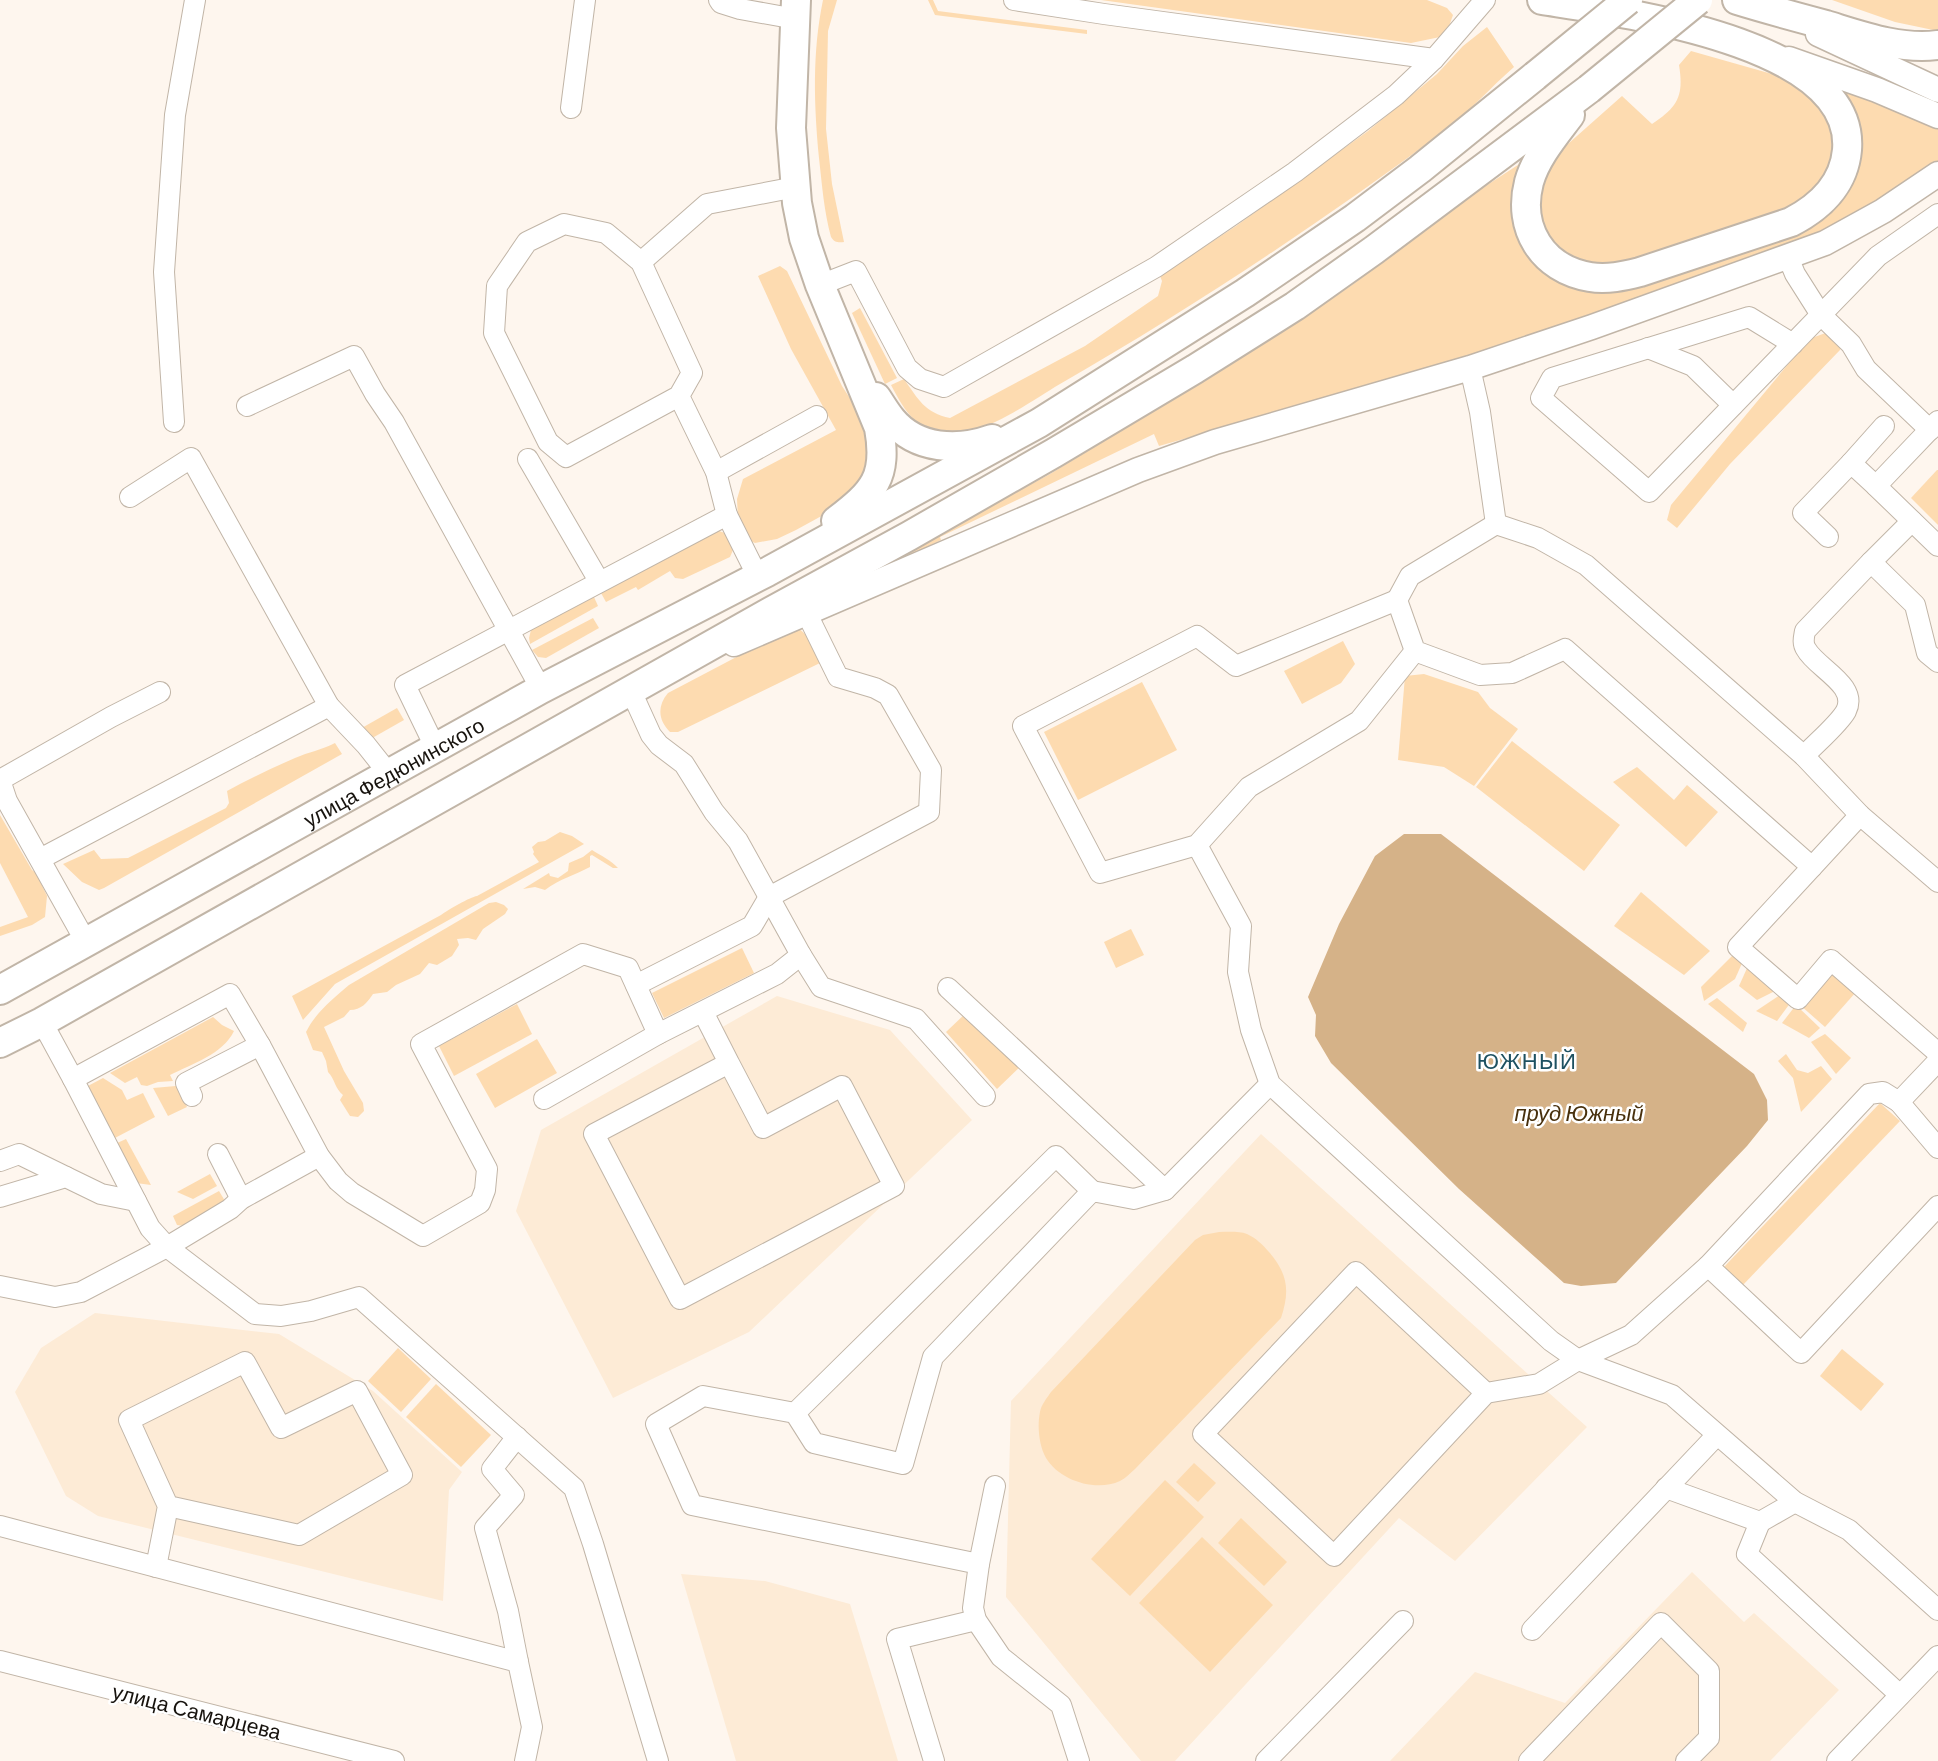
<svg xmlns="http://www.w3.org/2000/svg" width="1938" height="1761" viewBox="0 0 1938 1761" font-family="Barlow,sans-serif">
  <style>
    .built { fill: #fdebd6 }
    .green { fill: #fddbb0 }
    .water { fill: #d5b288 }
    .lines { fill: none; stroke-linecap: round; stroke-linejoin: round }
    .minor-casing { stroke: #c1b5a7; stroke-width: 22 }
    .major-casing { stroke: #c1b5a7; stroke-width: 27 }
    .highway-casing { stroke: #c1b5a7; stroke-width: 32 }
    .minor { stroke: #fff; stroke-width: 20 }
    .major { stroke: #fff; stroke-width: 24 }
    .highway { stroke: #fff; stroke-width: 28 }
    .highway-bridge-casing { stroke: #c1b5a7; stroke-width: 32; stroke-linecap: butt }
    .highway-bridge { stroke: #fff; stroke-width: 28 }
    .labels { text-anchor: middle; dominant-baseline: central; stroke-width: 5; stroke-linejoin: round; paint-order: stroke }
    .street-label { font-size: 21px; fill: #17130e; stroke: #fff }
    .neighbourhood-label { font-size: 22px; letter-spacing: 1.5px; fill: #1e5161; stroke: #fff }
    .water-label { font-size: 22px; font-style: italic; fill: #48300d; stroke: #fff }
  </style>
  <rect width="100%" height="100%" fill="#fef6ee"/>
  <g class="built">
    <polygon points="777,996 890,1030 972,1120 749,1332 613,1398 516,1211 541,1130"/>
    <polygon points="1261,1134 1587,1427 1455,1561 1399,1518 1175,1761 1141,1761 1006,1597 1011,1401"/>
    <polygon points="95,1313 279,1334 373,1391 462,1472 449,1490 443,1601 98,1516 66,1496 15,1392 41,1348"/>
    <polygon points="1692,1572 1744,1622 1754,1613 1839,1690 1770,1761 1390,1761 1475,1672 1565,1703"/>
    <polygon points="681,1574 765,1581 850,1604 898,1761 736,1761"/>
  </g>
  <g class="green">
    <path d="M823,0h14l-9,31 -2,98 6,55 12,58c-6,1 -10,0 -13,-5 -7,-26 -9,-52 -12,-79 -5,-53 -7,-105 4,-158z"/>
    <polygon points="928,0 933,0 938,11 1087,30 1087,34 935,15"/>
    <polygon points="1101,0 1427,0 1447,8 1453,15 1447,32 1440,37 1411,43"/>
    <polygon points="1832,0 1938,0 1938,31 1895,22"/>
    <path d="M1487,27l27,40c-23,20 -44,44 -67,62 -124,92 -253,178 -387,255 -29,17 -76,52 -110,50 -34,-3 -44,-21 -59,-49l13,-6c14,20 21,34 46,39l135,-72 73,-50 4,-15 -2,-5 76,-50 132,-95 69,-57 26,-28z"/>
    <path d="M1691,51l102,29 25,16 21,52 -29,53 -190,66 -44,-4 -30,-27 -9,-33 3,-21 20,-31 62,-55 30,28c26,-17 32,-28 27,-59z"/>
    <polygon points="1832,82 1938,128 1938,165 1840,226 1654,295 1428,369 1159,446 1154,434 940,537 941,540 841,588 841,586 1050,474 1207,378 1290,327 1352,285 1464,200 1527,159 1519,176 1558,278 1810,225 1850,107 1842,93"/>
    <polygon points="780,266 787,271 842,386 870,429 874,462 847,502 796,530 777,539 755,543 746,539 738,521 737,499 743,479 836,430 791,349 758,276"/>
    <polygon points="860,308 897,378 885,384 852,313"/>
    <polygon points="1831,331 1843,339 1840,350 1730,464 1677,528 1667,520 1671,505 1809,339"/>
    <polygon points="1937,470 1938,470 1938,525 1911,498"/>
    <polygon points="719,531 725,533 733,550 730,557 683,579 675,578 670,571 638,590 636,587 606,602 601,593"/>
    <polygon points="594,597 598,606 530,644 529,638 531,630"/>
    <polygon points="593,618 599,628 546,658 538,657 532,650"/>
    <path d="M797,628c13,6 17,23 23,35l-142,69h-8c-12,-12 -13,-26 -2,-39l120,-63z"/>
    <polygon points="1343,641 1355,664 1341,683 1302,704 1284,671"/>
    <polygon points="1424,674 1478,692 1490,708 1518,729 1474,786 1444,767 1398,760 1405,676"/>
    <polygon points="1142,682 1177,750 1078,800 1044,732"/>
    <polygon points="397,708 404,720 367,741 360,729"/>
    <polygon points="1512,741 1620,825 1584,871 1476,787"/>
    <path d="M335,743l7,11 -238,134 -5,2 -17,-8 -19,-18 31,-14 7,9 27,-1 98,-50 3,-5 -2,-12c22,-12 45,-23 68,-33 14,-6 26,-8 40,-15z"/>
    <polygon points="1637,767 1674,800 1687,785 1718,812 1686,847 1613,782"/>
    <polygon points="0,815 32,870 36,873 47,896 45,917 32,925 0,936 0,927 28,917 0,863"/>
    <path d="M560,832l12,4 12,8 -249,140 -32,36 -11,-24 149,-81c7,-5 29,-18 36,-19l62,-34 -6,-8 1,-2 -2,-5 6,-5 7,-1z"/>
    <path d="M592,850c8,5 20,11 26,18h-5l-21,-13 -2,1v11c-15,8 -31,12 -45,23l-10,-3 -12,2 26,-16 1,3 8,2 10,-7 1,-8 14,-6z"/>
    <polygon points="1641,892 1710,951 1684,975 1614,926"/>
    <path d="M496,902l8,3 4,4 -3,5 -22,15 -7,11 -8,-2 -11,1 2,6 -7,11 -15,9 -8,-2 -9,11 -24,11 -9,7 -14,2c-6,9 -12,16 -23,16l-6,7 -20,10 20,44 19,32 1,8 -6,6 -8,-1 -10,-16 3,-5c-8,-6 -8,-16 -15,-23l-2,-11 -4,-9 -9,-2 -7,-18c10,-20 26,-32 43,-47l140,-82z"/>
    <polygon points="1131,929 1144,955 1116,968 1104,942"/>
    <polygon points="742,948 754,973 664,1018 652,993"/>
    <polygon points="1734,954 1743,961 1735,979 1704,1001 1701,987"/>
    <polygon points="1748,966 1775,991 1757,1000 1739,986"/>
    <polygon points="1831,970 1856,992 1825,1027 1800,1005"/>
    <polygon points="1780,995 1791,1002 1777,1021 1756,1011"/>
    <polygon points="1717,998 1747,1023 1743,1032 1708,1004"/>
    <polygon points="517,1004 532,1034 454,1076 439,1046"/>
    <polygon points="1796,1005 1820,1028 1809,1038 1782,1023"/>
    <polygon points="967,1012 1022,1065 997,1089 946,1032"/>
    <path d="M213,1017l9,8 12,6c-11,23 -42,33 -64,44l3,6 -15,1 -11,4 -6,-1 -4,-8 -12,6 -15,-10z"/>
    <polygon points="1825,1034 1851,1058 1836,1074 1811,1042"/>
    <polygon points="537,1039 557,1073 495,1108 476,1074"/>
    <polygon points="1786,1054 1797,1070 1808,1073 1821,1066 1832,1079 1801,1112 1793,1078 1778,1061"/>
    <polygon points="103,1078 122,1090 127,1100 143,1093 155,1117 113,1139 86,1087"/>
    <polygon points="176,1086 187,1107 168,1116 153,1088"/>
    <polygon points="1880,1103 1900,1121 1742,1286 1723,1268"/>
    <polygon points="126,1139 151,1185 136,1183 115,1144"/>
    <polygon points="210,1174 217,1186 193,1199 177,1192"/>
    <polygon points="219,1191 225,1201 184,1226 177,1225 173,1216"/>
    <path d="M1219,1232c9,0 20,-1 28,2 9,4 16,11 22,18 19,22 21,39 12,66l-146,151c-5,4 -9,9 -15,12 -24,11 -60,0 -74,-23 -7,-12 -9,-32 -6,-46 1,-7 7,-14 11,-20l144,-152 8,-5z"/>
    <polygon points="398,1348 431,1379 401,1412 368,1381"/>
    <polygon points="1842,1349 1884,1384 1861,1411 1820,1376"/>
    <polygon points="436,1384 491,1435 461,1467 406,1417"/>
    <polygon points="1194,1463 1216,1483 1198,1502 1176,1482"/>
    <polygon points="1165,1480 1204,1517 1130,1596 1091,1559"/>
    <polygon points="1241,1518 1287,1562 1264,1586 1218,1543"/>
    <polygon points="1202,1537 1273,1605 1210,1672 1139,1603"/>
  </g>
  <polygon class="water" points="1404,834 1441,834 1754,1074 1767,1100 1768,1120 1747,1146 1616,1283 1581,1286 1564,1283 1459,1189 1331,1063 1315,1036 1316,1015 1308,997 1339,924 1375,856"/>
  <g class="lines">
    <g class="minor-casing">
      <g id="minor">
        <polyline points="719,0 721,3 740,9 796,19"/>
        <polyline points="1014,0 1104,14 1434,59 1485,0"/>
        <polyline points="571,108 585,0"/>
        <polyline points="1788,257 1795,274 1821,315 1851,344 1866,369 1930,430"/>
        <polyline points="641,262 707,204 796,187"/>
        <polyline points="820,285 856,271 907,368 920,379 944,387 1156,267 1295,172 1396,95 1434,59"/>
        <polyline points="1793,344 1749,317 1552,378 1541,398 1649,492 1878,256 1938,214"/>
        <polyline points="1648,348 1693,366 1733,405"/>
        <polyline points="1470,368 1480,412 1496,524 1538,538 1586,565 1804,756 1860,815 1938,882"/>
        <polyline points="679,396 692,373 641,262 606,233 564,224 527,242 497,286 494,333 548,442 566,457 679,396 716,472 727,515 758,577"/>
        <polyline points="247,406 354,356 375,394 394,422 541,689"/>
        <polyline points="1938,421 1876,486 1938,546"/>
        <polyline points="174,422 164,272 175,115 195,0"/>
        <polyline points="528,459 599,581"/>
        <polyline points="1851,463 1884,426"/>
        <polyline points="716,472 817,416"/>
        <polyline points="130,497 191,458 329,706 366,745 389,774"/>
        <polyline points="1912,521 1871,562 1915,605 1927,653 1938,662"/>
        <polyline points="1496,524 1410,576 1397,600 1415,651 1480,675 1512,673 1565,649 1812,867 1860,815"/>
        <polyline points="1828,537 1803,513 1851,463 1876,486"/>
        <polyline points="1397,600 1236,666 1197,636 1023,726 1100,873 1197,845 1249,787 1359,721 1415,651"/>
        <polyline points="631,691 651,735 659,745 684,764 714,812 738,841 801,955 821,987 916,1019 985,1096"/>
        <polyline points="435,747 405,685 727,515"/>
        <path d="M1804,756c11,-12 35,-32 42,-45 13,-26 -30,-43 -40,-62 -4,-6 -2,-12 -1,-18l66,-69"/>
        <polyline points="1197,845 1241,926 1238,972 1251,1030 1270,1084 1551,1341 1578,1360 1672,1395 1795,1502 1849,1530 1938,1610"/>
        <polyline points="40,859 329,706"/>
        <polyline points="1812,867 1738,947 1798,999 1831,960 1938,1053"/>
        <polyline points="86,942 7,801 0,780 111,717 160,692"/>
        <polyline points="636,985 752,926 769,897 929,812 931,770 888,695 875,688 838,677 807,614"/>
        <polyline points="948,988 1165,1190 1270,1084"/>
        <polyline points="703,1012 729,1063 594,1134 680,1299 894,1186 842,1086 763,1128 729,1063"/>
        <polyline points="42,1022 73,1079 230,994 260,1045 319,1156 338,1181 352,1193 423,1236 480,1203 485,1190 487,1169 421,1044 583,954 628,968 658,1034 777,974 801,955"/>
        <polyline points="73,1079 150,1228 167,1247 255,1314 281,1316 311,1311 359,1297 574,1488 593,1544 658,1761"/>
        <polyline points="192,1096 186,1083 260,1045"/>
        <polyline points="544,1099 658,1034"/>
        <polyline points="1899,1102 1938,1148"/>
        <polyline points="218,1154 241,1199"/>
        <polyline points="0,1161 19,1154 66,1177"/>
        <polyline points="0,1197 66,1177 101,1194 136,1201"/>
        <polyline points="1708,1266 1801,1353 1938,1206"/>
        <polyline points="0,1286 55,1297 81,1292 167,1247 230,1209 241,1199 319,1156"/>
        <polyline points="1486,1393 1356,1272 1203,1434 1334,1556 1486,1393 1539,1384 1578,1360 1631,1335 1708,1266 1869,1094 1883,1092 1899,1102 1938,1061"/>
        <polyline points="795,1413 1056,1156 1092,1191"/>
        <polyline points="517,1437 492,1469 514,1495 485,1528 508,1611 518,1662"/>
        <polyline points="1666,1488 1760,1522 1795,1502"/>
        <polyline points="1760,1522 1747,1554 1900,1695"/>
        <polyline points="0,1526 518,1662 532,1727 525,1761"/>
        <polyline points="979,1564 995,1486"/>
        <polyline points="156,1567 168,1506 129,1420 245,1362 281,1428 357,1391 402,1475 299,1535 168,1506"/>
        <polyline points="1532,1630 1716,1436"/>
        <polyline points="0,1661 394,1761"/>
        <polyline points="934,1761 897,1639 976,1620"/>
        <polyline points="1079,1761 1061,1705 1001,1657 976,1620 973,1608 979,1564 692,1505 656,1424 703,1396 795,1413 814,1443 903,1464 933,1357 1092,1191 1134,1199 1165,1190"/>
        <polyline points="1266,1761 1403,1621"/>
        <polyline points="1529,1761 1661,1623 1709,1671 1709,1738 1686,1761"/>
        <polyline points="1837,1761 1938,1656"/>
      </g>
    </g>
    <g class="major-casing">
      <g id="major">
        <polyline points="1818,34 1938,90"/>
        <polyline points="1789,59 1877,90 1938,116"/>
        <polyline points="734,644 1138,470 1215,442 1470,368 1592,327 1825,243 1883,211 1938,174"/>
      </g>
    </g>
    <g class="highway-casing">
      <g id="highway">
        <path d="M796,0l-5,128 6,75 7,35 16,47 59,143c9,49 -5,64 -43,93"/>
        <path d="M1542,0c76,12 314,41 305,150 -3,34 -27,57 -56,72l-151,50c-16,4 -33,8 -50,5 -48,-8 -73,-49 -61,-95 7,-25 26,-47 41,-67"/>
        <path d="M1737,0c29,9 59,17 89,25 36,11 74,25 112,20"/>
        <path d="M876,397c5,7 10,16 16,23 25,30 66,31 100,19"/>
        <path id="s1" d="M0,990l541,-301 226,-117 272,-149 206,-130 110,-75 65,-49 115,-93"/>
        <polyline points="0,1043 42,1022 770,612 909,536 1054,453 1195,369 1295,306 1374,250 1589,89"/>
      </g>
    </g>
    <use href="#minor" class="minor"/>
    <use href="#major" class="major"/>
    <use href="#highway" class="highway"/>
    <g class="highway-bridge-casing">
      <g id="highway-bridge">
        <polyline points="1535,76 1628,0"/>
        <polyline points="1589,89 1698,0"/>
      </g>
    </g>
    <use href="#highway-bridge" class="highway-bridge"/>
  </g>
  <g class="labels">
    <g class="street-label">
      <text stroke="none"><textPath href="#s1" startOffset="450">улица Федюнинского</textPath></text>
      <text transform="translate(197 1711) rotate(14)">улица Самарцева</text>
    </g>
    <g class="neighbourhood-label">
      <text x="1527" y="1060">ЮЖНЫЙ</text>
    </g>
    <g class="water-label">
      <text x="1579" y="1112">пруд Южный</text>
    </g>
  </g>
</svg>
